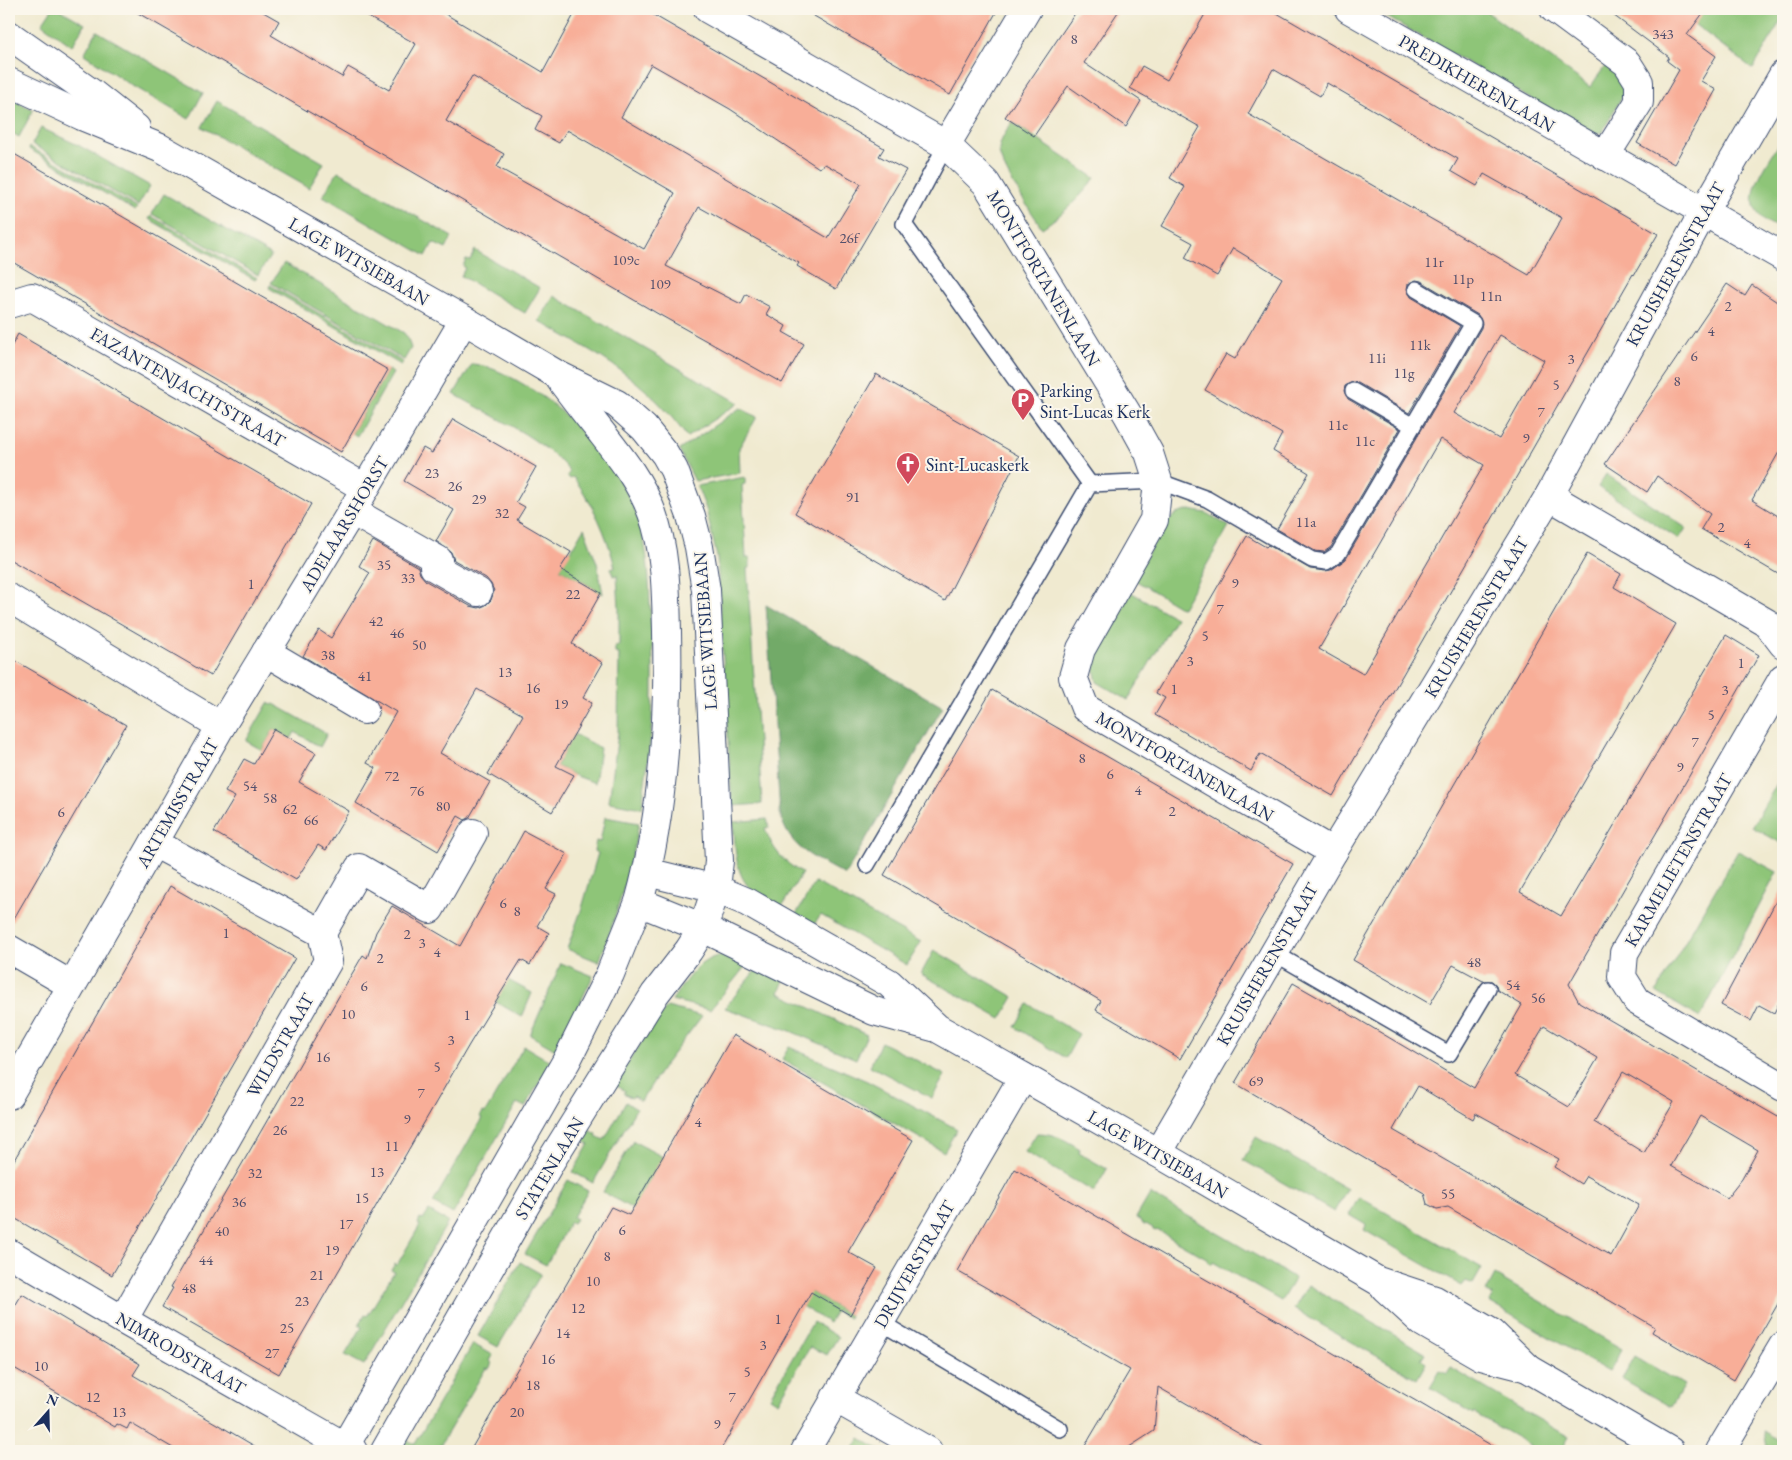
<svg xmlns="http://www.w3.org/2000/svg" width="1792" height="1460" viewBox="0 0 1792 1460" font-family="'EB Garamond',serif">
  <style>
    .green { fill: #8ec578; stroke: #547a6b }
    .forest { fill: #72aa68; stroke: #466c63 }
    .building { fill: #f8ae98; fill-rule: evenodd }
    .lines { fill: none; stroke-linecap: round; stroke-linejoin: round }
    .service-casing { stroke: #3b4b6f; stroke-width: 18 }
    .minor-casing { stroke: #3b4b6f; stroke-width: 30 }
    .service { stroke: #fff; stroke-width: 15 }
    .minor { stroke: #fff; stroke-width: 28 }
    .labels { text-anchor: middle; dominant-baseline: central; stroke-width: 4; stroke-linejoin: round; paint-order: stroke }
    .number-label { font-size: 15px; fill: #524f6c }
    .street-label { font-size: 18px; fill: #1b2f5e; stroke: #fbf7ec }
    .poi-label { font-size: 18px; fill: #1b2f5e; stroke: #fbf7ec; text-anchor: start }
  </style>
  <rect width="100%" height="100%" fill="#fbf7ec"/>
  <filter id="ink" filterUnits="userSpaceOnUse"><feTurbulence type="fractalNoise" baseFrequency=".02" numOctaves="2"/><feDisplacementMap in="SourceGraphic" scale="10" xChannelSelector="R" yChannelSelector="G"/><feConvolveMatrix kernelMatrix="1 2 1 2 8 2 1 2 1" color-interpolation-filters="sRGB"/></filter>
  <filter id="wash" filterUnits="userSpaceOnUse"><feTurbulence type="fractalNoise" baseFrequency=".0096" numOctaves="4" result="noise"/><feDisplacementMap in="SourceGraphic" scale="20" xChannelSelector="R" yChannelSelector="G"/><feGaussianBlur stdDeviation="1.12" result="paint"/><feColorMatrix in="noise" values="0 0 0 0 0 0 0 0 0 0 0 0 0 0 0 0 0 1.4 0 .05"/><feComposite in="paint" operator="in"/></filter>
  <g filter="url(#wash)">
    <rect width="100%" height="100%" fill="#f0ead0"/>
    <g class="green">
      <polygon points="52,9 59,9 85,24 72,46 42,24"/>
      <polygon points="1373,9 1483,9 1590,87 1609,61 1625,85 1625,91 1604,129 1602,132 1594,135"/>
      <polygon points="1699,9 1783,9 1783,17 1753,69 1694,24 1703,12"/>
      <polygon points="97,31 203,93 189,119 134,87 84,54"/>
      <polygon points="9,98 33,110 19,137 9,131"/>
      <polygon points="217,101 324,163 309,188 202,127"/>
      <path d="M1012,122l83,56c-15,20 -32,36 -53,50 -10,-16 -43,-61 -43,-78 1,-11 8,-19 13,-28z"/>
      <polygon points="41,128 78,145 150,186 138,206 32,144"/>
      <path d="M1783,137v93c-9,-4 -20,-9 -26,-18 -14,-20 16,-56 26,-75z"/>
      <polygon points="30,147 137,208 135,211 29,149"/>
      <polygon points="338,171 452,237 446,249 433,243 426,256 323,196"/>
      <polygon points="164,194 271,255 258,275 152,214"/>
      <polygon points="151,216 257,278 255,280 149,219"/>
      <polygon points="475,250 540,288 525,313 461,276 465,268 463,266 466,259 470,260"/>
      <polygon points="284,263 404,333 407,337 411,348 404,360 271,283"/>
      <polygon points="270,285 403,362 401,365 269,288"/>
      <path d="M554,296l185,107 -52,34c-42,-59 -87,-81 -148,-116z"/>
      <path d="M472,364c26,1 73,32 92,50 27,27 55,58 70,94 13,31 15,63 16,96 3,39 4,78 2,117 -2,29 -7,58 -10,87l-33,-6 9,-69 1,-79 -4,-1v-7l4,-1v-37l-2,-33 -4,1 -2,-8 4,-1c-8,-32 -22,-64 -42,-90l-3,2 -3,-4 3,-3c-24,-32 -80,-57 -116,-78z"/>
      <polygon points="388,370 393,373 357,436 352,433"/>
      <polygon points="740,408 757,417 739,448 740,473 695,481 679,450"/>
      <polygon points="1606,474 1686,528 1679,539 1598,487"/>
      <polygon points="745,477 745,484 742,485 746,558 750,558 750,568 747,568 762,804 732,806 717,557 706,509 697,486"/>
      <polygon points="1189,510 1206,513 1229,526 1182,608 1133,579 1165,524 1176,514"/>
      <polygon points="584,528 597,563 603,594 560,569"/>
      <polygon points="1127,590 1176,618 1128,700 1097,682 1093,663 1094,654"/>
      <polygon points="268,703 272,705 274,704 327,734 320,747 295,732 291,739 274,729 262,750 246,741"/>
      <polygon points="574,734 600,748 595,783 574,775 556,766"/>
      <polygon points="1783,773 1783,844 1752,827"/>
      <path d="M605,817l34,6c-9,48 -23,94 -40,139l-32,-13 15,-41 16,-55 -4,-2 2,-10 4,1z"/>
      <path d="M767,819l2,8 -4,1c7,21 18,34 37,45l-21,35c-8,-5 -19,-10 -27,-16 -21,-17 -18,-46 -21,-70z"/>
      <polygon points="1738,851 1777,872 1700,1018 1656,992"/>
      <polygon points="815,882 921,942 907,965 821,915 813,926 795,916"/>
      <polygon points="934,950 1014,997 1001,1019 921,974"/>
      <path d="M723,955h8l17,8 -38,47 -38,-10c14,-19 26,-42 51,-45z"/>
      <polygon points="561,963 593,976 557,1051 530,1035"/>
      <polygon points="758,967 784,980 779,993 867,1035 856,1059 788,1030 725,1008"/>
      <polygon points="458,980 508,980 532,993 522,1017"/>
      <polygon points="1028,1004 1079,1034 1066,1058 1015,1027"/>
      <polygon points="667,1007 702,1016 663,1067 641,1101 634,1096 632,1098 623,1093 625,1091 614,1084 647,1034"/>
      <polygon points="881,1042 945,1075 932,1098 870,1066"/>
      <polygon points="524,1046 551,1062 525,1107 517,1103 453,1214 433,1203 482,1118 480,1117 483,1112 485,1113"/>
      <polygon points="789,1047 867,1081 957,1129 944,1152 782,1059"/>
      <polygon points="626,1102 636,1109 593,1183 573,1172 589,1144 581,1139 586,1131 589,1130 597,1134 596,1136 604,1140"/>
      <path d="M1037,1133c17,0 29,7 43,16l-1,4 28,16 -13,23 -69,-40z"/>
      <polygon points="1256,1137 1347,1189 1334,1212 1243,1160"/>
      <polygon points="633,1141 663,1157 641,1194 746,1274 603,1192"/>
      <polygon points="568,1180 588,1191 573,1217 576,1219 573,1223 570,1222 546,1265 525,1254"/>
      <polygon points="1150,1194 1295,1278 1281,1301 1213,1262 1212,1264 1207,1261 1208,1259 1157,1230 1156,1231 1153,1230 1153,1228 1146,1224 1145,1225 1141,1223 1141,1221 1136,1218"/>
      <polygon points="1359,1197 1482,1268 1473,1284 1466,1281 1462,1286 1364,1230 1366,1225 1349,1215"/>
      <polygon points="429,1211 448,1222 364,1365 345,1355 362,1327 359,1325 365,1314 368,1315 394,1272 391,1270 395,1264 397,1265 420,1225 418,1224 420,1219 423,1220"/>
      <polygon points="520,1262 541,1274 498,1347 478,1336"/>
      <polygon points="1495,1275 1622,1349 1609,1372 1489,1302 1493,1296 1486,1292"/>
      <polygon points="794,1282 850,1315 849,1318 836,1311 829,1323 800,1305"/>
      <polygon points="1308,1285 1425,1353 1421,1359 1426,1363 1417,1379 1294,1309"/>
      <polygon points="813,1322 838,1337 827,1355 810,1347 778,1402 770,1397"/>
      <polygon points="473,1344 493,1355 490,1361 492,1363 489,1369 486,1368 437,1451 401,1451 407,1440 415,1444"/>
      <polygon points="1635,1356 1684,1385 1671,1407 1622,1379"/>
      <polygon points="1451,1368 1569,1437 1561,1451 1541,1451 1535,1448 1533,1450 1529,1447 1530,1445 1474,1413 1473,1415 1462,1408 1462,1406 1430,1387 1440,1370 1447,1374"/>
      <polygon points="1764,1431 1783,1442 1783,1451 1768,1451"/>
      <polygon points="860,1438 882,1451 852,1451"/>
    </g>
    <path class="forest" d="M766,605l177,102 -98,168c-30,-17 -57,-26 -65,-62z"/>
    <g id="blocks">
      <g class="building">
        <path d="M131,9h127l21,12 -8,14 71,42 6,-10 41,23 27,-46 -62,-35h83l106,63 34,-63h66l241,139 -5,8 27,14 -70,119 -39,-23 2,-3 -100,-56 -33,59 75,38 5,-10 24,13 -4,7 20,12 -3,6 21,12 -22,39 -122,-68zM651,64l79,45 89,59 6,-4 36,20 -33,54 -207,-121zM472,76l70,40 -7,14 24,13 8,-13 108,63 -31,56 -147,-82 7,-13 -58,-33z"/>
        <polygon points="802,9 998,9 950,95"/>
        <polygon points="1078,9 1120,9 1084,63 1141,101 1126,127 1068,86 1034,136 1005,117"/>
        <path d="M1208,9h62l388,225 -24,41 -1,-1 -300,522 -73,-42 -9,17 -96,-56 10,-17 -9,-5 91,-157 19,11 2,-2 42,24 15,2 6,-1 15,-11 135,-231 1,-5 -4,-8 -57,-34 -5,-1 -8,4 -1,5 4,8 49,29 -51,87 -51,-30 -5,-1 -8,4 -1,5 4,8 52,30 -69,118 -7,5 -9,-1 -38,-22 32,-56 -36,-22 9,-17 -77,-44 21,-36 9,5 47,-81 -49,-30 -16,28 -32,-18 8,-15 -31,-17 23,-39 -15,-9 30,-51 -70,-39 12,-22 25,14zM1273,69l47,27 7,-13 131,76 -7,12 26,15 7,-12 78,44 -33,57 -281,-161zM1500,335l44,25 -45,79 -45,-26zM1440,439l44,26 -121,209 -44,-25z"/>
        <polygon points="1605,9 1706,9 1687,35 1716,56 1701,81 1716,90 1674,164 1637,143 1679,70 1667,61 1669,57"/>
        <polygon points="9,151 388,370 341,452 9,260"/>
        <polygon points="1727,284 1745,296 1752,285 1783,306 1783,445 1752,500 1783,519 1783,577 1701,529 1710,514 1657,476 1647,492 1605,464"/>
        <polygon points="18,334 311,504 211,676 9,559 9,351"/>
        <polygon points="876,374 1019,456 945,601 795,513"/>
        <polygon points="453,419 536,467 516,502 525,507 517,520 571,552 560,569 601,593 572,644 603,663 583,698 592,703 556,766 574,775 552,812 488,774 523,715 477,689 440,753 490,782 469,818 465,820 458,816 438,851 356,803 376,768 367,763 396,712 303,656 319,630 331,638 370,573 359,566 373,541 418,567 420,574 426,581 470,606 479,608 486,605 491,600 494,591 491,584 486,578 454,560 451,552 436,541 454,510 404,481 423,448 432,453"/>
        <path d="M1587,554l34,20 -7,13 62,37 -156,268 41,24 165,-281 33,20 -190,329 10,18 115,67 84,48 5,-9v187l-49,85 -82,-48 3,-5 -36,-21 -171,-99 -11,2 -10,-5 -3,-11 -189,-110 58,-100 35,20 1,-1 145,86 48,-83 -25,-15 -1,-5 -4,-4h-9l-30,-16 -23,39 -77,-44zM1544,1026l54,32 -29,49 -54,-32zM1623,1072l51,30 -30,51 -50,-31zM1418,1086l55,33 3,-6 83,46 -5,8 27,17 5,-8 53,29 -28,51 -218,-126zM1700,1116l58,34 -16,29 -15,19 -56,-32z"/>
        <polygon points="9,657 126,725 9,927"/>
        <polygon points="992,690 1293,864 1180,1059 1096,1010 1101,1001 884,875"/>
        <polygon points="274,729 316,753 299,782 349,811 326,850 318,845 296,880 214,832 235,797 225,792 244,759 254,764"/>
        <polygon points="524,831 567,854 546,889 556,894 537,926 549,933 530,965 521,960 469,1045 279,1374 162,1307 173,1288 171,1287 346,984 363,955 367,958 376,932 392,906 460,946"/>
        <polygon points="170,886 295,958 112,1275 9,1215 9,1169"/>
        <polygon points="1783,888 1783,995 1774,1013 1759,1005 1751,1021 1721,1005"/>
        <polygon points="733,1035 913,1140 848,1252 877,1268 850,1315 811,1292 720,1451 470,1451 611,1207 629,1215"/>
        <polygon points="1015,1169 1416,1401 1501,1451 1269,1451 1158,1387 1154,1431 1123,1451 1082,1451 1130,1370 957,1271"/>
        <polygon points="22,1294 140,1364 133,1375 263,1451 178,1451 130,1423 127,1429 117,1424 115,1427 9,1365 9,1316"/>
      </g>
    </g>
  </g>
  <g filter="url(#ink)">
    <use href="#blocks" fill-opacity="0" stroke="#3b4b6f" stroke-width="1"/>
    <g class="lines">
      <g class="service-casing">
        <g id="service">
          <polyline points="946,145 904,224 1090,484"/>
          <polyline points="1353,391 1413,426"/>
          <polyline points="867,865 1090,484 1158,481 1207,499 1312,560 1326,562 1338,554 1473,323 1416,289"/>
          <polyline points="1274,953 1449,1054 1488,989"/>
          <polyline points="880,1322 1060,1429"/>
        </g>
      </g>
      <g class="minor-casing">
        <g id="minor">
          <polyline points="708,9 946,145 986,183 1128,415 1149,453 1158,481 1154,520 1081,649 1073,677 1085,708 1333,852"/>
          <polyline points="1349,9 1783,257"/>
          <polyline points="1554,9 1627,63 1639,82 1639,102 1605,156"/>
          <polyline points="9,35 93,94 136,128"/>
          <polyline points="9,82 82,116 160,148 464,320 558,375 617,404 644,428 665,454 674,470 691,516 699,547 706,590 719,861 716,889 703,928 689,950 655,994 552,1159 385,1451"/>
          <polyline points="946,145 1027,9"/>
          <polyline points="9,304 32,297 365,488"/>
          <path d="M560,379c12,16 24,32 37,48 21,27 43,53 55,86 14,38 14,79 15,119 2,90 -4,183 -28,270l64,26 171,83 59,16"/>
          <polyline points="1549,496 1767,623 1783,644"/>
          <polyline points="352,511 438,560 434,567 478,592"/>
          <polyline points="9,598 221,726 9,1095"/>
          <polyline points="266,652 364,710"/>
          <polyline points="1783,678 1624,953 1622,977 1637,1001 1783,1087"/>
          <polyline points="221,726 352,511 464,320"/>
          <polyline points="647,872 716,889 747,902 889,983 937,1028 1158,1153 1378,1281 1435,1300 1492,1333 1529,1369 1670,1451"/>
          <polyline points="322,933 359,868 430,909 473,833"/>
          <polyline points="9,949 71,985"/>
          <polyline points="1158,1153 1333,852 1549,496 1704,211 1783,75"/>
          <polyline points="9,1253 123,1320 353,1451"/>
          <polyline points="1385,1288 1422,1322 1481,1356 1528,1368"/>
          <polyline points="123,1320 328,961 322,933 154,843"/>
          <polyline points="835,1398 928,1451"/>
          <polyline points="342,1451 567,1060 610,974 639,902"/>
          <polyline points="805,1451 1023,1077"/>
          <polyline points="1720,1451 1783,1346"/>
        </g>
      </g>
      <use href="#service" class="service"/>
      <use href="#minor" class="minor"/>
    </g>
  </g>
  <defs>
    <g id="parking-pin" transform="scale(1.25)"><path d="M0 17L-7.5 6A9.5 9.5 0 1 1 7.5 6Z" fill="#d1495b" stroke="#fbf7ec"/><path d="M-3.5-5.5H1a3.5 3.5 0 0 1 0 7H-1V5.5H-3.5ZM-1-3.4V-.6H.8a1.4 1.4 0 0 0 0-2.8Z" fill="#fff"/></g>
    <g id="church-pin" transform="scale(1.25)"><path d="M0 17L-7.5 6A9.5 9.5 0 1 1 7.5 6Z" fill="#d1495b" stroke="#fbf7ec"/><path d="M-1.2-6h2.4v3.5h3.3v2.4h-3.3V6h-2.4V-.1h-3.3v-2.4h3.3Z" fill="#fff"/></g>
  </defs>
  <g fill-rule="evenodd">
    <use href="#parking-pin" x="1023" y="400"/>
    <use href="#church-pin" x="908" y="464"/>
  </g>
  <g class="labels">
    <g class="number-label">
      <text x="1663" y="33">343</text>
      <text x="1074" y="38">8</text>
      <text x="849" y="237">26f</text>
      <text x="626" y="259">109c</text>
      <text x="1434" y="261">11r</text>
      <text x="1463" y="278">11p</text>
      <text x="660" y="283">109</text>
      <text x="1491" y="295">11n</text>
      <text x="1728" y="305">2</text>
      <text x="1711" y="330">4</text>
      <text x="1420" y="344">11k</text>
      <text x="1694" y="355">6</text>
      <text x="1377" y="357">11i</text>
      <text x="1571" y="358">3</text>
      <text x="1404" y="372">11g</text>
      <text x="1677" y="380">8</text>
      <text x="1556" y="384">5</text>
      <text x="1541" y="411">7</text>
      <text x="1338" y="424">11e</text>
      <text x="1526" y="437">9</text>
      <text x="1365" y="440">11c</text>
      <text x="432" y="472">23</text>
      <text x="455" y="485">26</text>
      <text x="853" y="496">91</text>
      <text x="479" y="498">29</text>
      <text x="502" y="512">32</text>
      <text x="1306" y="521">11a</text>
      <text x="1721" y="526">2</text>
      <text x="1747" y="542">4</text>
      <text x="384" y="564">35</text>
      <text x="408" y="577">33</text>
      <text x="1235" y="582">9</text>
      <text x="251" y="583">1</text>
      <text x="573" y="593">22</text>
      <text x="1220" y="608">7</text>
      <text x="376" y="620">42</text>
      <text x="397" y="632">46</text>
      <text x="1205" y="635">5</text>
      <text x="419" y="644">50</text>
      <text x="328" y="654">38</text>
      <text x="1190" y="660">3</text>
      <text x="1741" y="662">1</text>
      <text x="505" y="671">13</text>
      <text x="365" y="675">41</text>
      <text x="533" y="687">16</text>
      <text x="1174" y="688">1</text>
      <text x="1725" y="689">3</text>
      <text x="561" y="703">19</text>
      <text x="1711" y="714">5</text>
      <text x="1695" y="741">7</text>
      <text x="1082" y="757">8</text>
      <text x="1680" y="766">9</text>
      <text x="1110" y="773">6</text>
      <text x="392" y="775">72</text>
      <text x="250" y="785">54</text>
      <text x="1138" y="789">4</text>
      <text x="417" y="790">76</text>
      <text x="270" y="797">58</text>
      <text x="443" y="805">80</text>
      <text x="290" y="808">62</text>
      <text x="1172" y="810">2</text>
      <text x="61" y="811">6</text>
      <text x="311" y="819">66</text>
      <text x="503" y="902">6</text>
      <text x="517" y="910">8</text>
      <text x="226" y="932">1</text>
      <text x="407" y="933">2</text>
      <text x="422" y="942">3</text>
      <text x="437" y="951">4</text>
      <text x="380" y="957">2</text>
      <text x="1474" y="961">48</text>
      <text x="1513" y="984">54</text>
      <text x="364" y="985">6</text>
      <text x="1538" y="997">56</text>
      <text x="348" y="1013">10</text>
      <text x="467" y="1014">1</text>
      <text x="451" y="1039">3</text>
      <text x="323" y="1056">16</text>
      <text x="437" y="1066">5</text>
      <text x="1256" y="1080">69</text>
      <text x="421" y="1092">7</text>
      <text x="297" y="1100">22</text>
      <text x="407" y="1118">9</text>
      <text x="698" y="1121">4</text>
      <text x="280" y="1129">26</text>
      <text x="392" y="1145">11</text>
      <text x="377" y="1171">13</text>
      <text x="255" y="1172">32</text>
      <text x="1448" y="1193">55</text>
      <text x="362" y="1197">15</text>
      <text x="239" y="1201">36</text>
      <text x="346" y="1223">17</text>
      <text x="622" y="1229">6</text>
      <text x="222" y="1230">40</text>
      <text x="332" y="1249">19</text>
      <text x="607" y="1255">8</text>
      <text x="206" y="1259">44</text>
      <text x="317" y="1274">21</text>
      <text x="593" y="1280">10</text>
      <text x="189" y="1287">48</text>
      <text x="302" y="1300">23</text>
      <text x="578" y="1307">12</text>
      <text x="778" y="1318">1</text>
      <text x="287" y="1327">25</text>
      <text x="563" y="1332">14</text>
      <text x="763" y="1344">3</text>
      <text x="272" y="1352">27</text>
      <text x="548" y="1358">16</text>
      <text x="41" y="1365">10</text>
      <text x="747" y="1371">5</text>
      <text x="533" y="1384">18</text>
      <text x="93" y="1396">12</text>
      <text x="732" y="1396">7</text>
      <text x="119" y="1411">13</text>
      <text x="517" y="1411">20</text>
      <text x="717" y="1423">9</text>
    </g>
    <g class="street-label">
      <text transform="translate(1477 83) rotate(30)">PREDIKHERENLAAN</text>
      <text transform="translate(359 261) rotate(30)">LAGE WITSIEBAAN</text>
      <text transform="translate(1675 264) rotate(-61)">KRUISHERENSTRAAT</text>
      <text transform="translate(1044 278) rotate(59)">MONTFORTANENLAAN</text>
      <text transform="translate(188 387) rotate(30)">FAZANTENJACHTSTRAAT</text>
      <text transform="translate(344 524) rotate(-59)">ADELAARSHORST</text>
      <text transform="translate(1476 617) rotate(-59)">KRUISHERENSTRAAT</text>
      <text transform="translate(705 631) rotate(-94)">LAGE WITSIEBAAN</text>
      <text transform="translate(1185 766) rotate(30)">MONTFORTANENLAAN</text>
      <text transform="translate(177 803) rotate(-60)">ARTEMISSTRAAT</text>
      <text transform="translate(1678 860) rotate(-60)">KARMELIETENSTRAAT</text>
      <text transform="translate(1267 964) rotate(-60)">KRUISHERENSTRAAT</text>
      <text transform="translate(280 1045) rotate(-60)">WILDSTRAAT</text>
      <text transform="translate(1158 1154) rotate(30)">LAGE WITSIEBAAN</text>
      <text transform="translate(549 1168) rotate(-59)">STATENLAAN</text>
      <text transform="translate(914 1264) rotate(-60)">DRIJVERSTRAAT</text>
      <text transform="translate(181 1353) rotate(30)">NIMRODSTRAAT</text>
    </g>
    <g class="poi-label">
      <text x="1040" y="390">Parking<tspan x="1040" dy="21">Sint-Lucas Kerk</tspan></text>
      <text x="926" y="464">Sint-Lucaskerk</text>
    </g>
  </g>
  <rect width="1792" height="1460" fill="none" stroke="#fbf7ec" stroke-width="30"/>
  <g transform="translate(48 1412) rotate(20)" stroke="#fbf7ec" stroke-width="4" paint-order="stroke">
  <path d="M0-4L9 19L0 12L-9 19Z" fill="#1b2f5e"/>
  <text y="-8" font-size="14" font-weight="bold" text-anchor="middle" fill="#1b2f5e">N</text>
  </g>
</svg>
